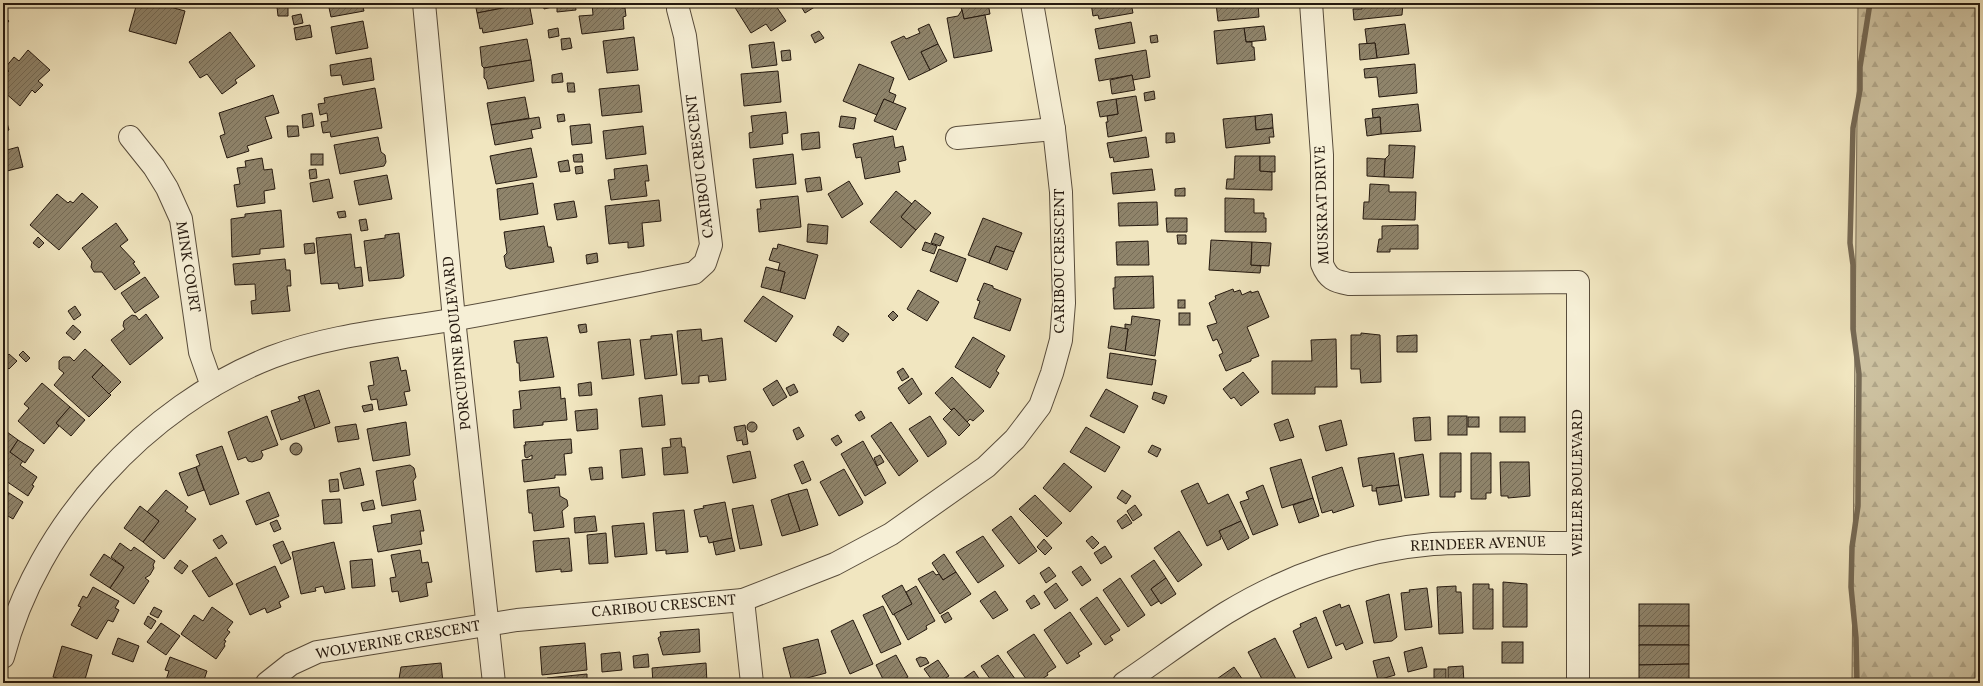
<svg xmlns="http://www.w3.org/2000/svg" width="1983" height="686" viewBox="0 0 1983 686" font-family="Vollkorn,serif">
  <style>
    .forest { fill: url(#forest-firs); stroke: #7a6e58 }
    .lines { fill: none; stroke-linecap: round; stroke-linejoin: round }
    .stream { stroke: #766a55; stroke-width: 5.5 }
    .building { fill: url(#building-hatch); stroke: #25190f }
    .minor-casing { stroke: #584c3b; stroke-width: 24 }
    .minor { stroke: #f6efd6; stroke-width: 22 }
    .labels { text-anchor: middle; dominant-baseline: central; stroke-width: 3; stroke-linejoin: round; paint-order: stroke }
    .street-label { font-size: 15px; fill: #25190f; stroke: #f6efd6 }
  </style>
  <defs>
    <pattern id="forest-firs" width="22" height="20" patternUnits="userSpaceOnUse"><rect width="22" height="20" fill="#cec3a2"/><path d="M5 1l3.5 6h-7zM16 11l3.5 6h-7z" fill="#b1a78a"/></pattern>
    <pattern id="building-hatch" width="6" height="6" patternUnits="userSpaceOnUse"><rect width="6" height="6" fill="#8f846b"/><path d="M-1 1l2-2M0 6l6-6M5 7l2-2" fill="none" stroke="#756b56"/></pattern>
  </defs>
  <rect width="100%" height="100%" fill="#f1e6c0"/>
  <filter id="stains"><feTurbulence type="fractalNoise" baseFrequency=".005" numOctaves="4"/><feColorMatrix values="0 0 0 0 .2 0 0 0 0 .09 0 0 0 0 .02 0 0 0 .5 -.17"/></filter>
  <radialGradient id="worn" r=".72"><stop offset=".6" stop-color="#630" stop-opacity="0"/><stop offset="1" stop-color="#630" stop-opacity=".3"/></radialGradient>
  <polygon class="forest" points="1858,3 1980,3 1980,683 1852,683"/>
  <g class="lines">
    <polyline class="stream" points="1857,683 1856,638 1851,587 1852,547 1858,506 1859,374 1853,329 1853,265 1850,243 1853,128 1860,90 1860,67 1870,3"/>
  </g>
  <g class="building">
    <polygon points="137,3 163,3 163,5 185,11 176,44 129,31"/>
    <polygon points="328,3 362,3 364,11 331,17"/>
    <polygon points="475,3 529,3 477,13"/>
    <polygon points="529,3 533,24 483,33 482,28 480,29 477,13"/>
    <polygon points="543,3 556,3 556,6 544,9"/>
    <polygon points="557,3 575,3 576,10 557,12"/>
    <polygon points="592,3 621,3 622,8 625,8 626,16 623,17 624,29 582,34 579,16 593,15"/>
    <polygon points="739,3 774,3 786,21 771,31 766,24 751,33 734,6"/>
    <polygon points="799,3 821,3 805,13"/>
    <polygon points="960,3 988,3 990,14 964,19"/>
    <polygon points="1091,3 1131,3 1133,13 1099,19 1098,15 1093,16"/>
    <polygon points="1216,3 1258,3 1259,17 1218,21"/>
    <polygon points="1361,3 1403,3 1402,15 1354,20 1353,9 1362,9"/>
    <polygon points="288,6 288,16 278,16 277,7"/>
    <polygon points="962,10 964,19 985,15 992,51 954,58 947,18 958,16"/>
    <polygon points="301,14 303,23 294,25 292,16"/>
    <polygon points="3,15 9,21 3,28"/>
    <polygon points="363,21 368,48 336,54 331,27"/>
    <polygon points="1131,22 1135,43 1099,49 1095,29"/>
    <polygon points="929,24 938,44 921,52 930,70 909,80 891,42 904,36 906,39 920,33 918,29"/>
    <polygon points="1405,24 1409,54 1377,58 1375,43 1367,44 1365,29"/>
    <polygon points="310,25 312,37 296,40 294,28"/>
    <polygon points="1264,26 1266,40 1246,42 1244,28"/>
    <polygon points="558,28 559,36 549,38 548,30"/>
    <polygon points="1244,28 1246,42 1252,42 1252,47 1254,47 1255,60 1217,64 1214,31"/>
    <polygon points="819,31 824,38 815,43 811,35"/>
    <polygon points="230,32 255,66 235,80 237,83 222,94 207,74 200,78 189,62"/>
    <polygon points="1157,35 1158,42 1151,43 1150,36"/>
    <polygon points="634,37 638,70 607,73 603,41"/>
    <polygon points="570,38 572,48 562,50 561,39"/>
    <polygon points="527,39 531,60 484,68 482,66 480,47"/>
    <polygon points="774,42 777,65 752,68 749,45"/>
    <polygon points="1375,43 1377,58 1360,60 1359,44"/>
    <polygon points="938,44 947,61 930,70 921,52"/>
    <polygon points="28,50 50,70 38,81 43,85 35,93 32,90 20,106 3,91 3,77 9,71 5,68 14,57 19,61"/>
    <polygon points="790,50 791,60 782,61 781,51"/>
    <polygon points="1146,50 1150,77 1133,80 1132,75 1099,81 1095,59"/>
    <polygon points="371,58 374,80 343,85 341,75 331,76 330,65"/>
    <polygon points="531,60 534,81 488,89 486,80 484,78 484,68"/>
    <polygon points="859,64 894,78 889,92 896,95 893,103 884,99 877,115 843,101"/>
    <polygon points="1415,64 1417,93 1379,97 1377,77 1365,78 1364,69"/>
    <polygon points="778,71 781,102 744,106 741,74"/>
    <polygon points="562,73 563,82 552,83 552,75"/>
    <polygon points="1132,75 1135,90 1112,94 1110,80"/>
    <polygon points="567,83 574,83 575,92 568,92"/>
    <polygon points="639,85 642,112 602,116 599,89"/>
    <polygon points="375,88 382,128 331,137 330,132 323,133 321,122 328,121 327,113 320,115 318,104 325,103 324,98"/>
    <polygon points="1154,91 1155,99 1145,101 1144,93"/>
    <polygon points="273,95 279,113 265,117 272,138 247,146 249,151 227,158 220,136 225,134 219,113"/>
    <polygon points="1136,96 1142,131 1108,137 1106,122 1108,122 1107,116 1118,114 1116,99"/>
    <polygon points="525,97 529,118 491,125 487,103"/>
    <polygon points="884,99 906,108 896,130 874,121"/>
    <polygon points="1116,99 1118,114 1100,117 1097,102"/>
    <polygon points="1418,104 1421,131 1381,134 1380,117 1373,118 1372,109"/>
    <polygon points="3,109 9,130 3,132"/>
    <polygon points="786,112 788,133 782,134 783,144 750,148 749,133 753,132 751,116"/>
    <polygon points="312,113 314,126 303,128 302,115"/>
    <polygon points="564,114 565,121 558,122 557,115"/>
    <polygon points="1272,114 1273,128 1256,130 1255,116"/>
    <polygon points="841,116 856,118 854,129 839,127"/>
    <polygon points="1255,116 1256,130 1273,128 1274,137 1269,137 1270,143 1226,148 1223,119"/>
    <polygon points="539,117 541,128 531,130 533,138 495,145 491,125"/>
    <polygon points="1380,117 1381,134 1367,136 1365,119"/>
    <polygon points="590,124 592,143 572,145 570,126"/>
    <polygon points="287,126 298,126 299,136 288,137"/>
    <polygon points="643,126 646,154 606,159 603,131"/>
    <polygon points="819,132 820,148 802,150 801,134"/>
    <polygon points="1166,133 1174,133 1175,142 1166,143"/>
    <polygon points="3,134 7,150 18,147 23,167 3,172"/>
    <polygon points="893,136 895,148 903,146 906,160 898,162 900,172 865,179 861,157 856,158 853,144"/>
    <polygon points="378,137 381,152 385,155 386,162 384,166 340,174 334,145"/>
    <polygon points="1146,137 1149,157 1114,162 1113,157 1110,158 1107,143"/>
    <polygon points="1389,145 1415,146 1413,178 1384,177 1385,159 1389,155"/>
    <polygon points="531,148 537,177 496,184 490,156"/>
    <rect x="311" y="154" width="12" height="11"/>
    <polygon points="582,154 583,162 574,162 573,155"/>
    <polygon points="793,154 796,184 756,188 753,159"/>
    <polygon points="1235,156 1260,156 1260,171 1272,172 1272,190 1226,189 1227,179 1234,179"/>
    <polygon points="1260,156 1275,156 1275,172 1260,171"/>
    <polygon points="262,158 264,170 272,169 275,189 264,191 265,203 237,207 234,185 240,184 237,168 246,167 245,161"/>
    <polygon points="1367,158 1385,159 1384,177 1367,176"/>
    <polygon points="568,160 570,171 560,172 558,162"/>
    <polygon points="647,165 649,181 645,181 647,196 611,200 608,180 615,179 614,169"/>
    <polygon points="582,166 583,173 576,174 575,167"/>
    <polygon points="316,169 317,178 310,179 309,170"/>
    <polygon points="1152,169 1155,190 1113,194 1111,173"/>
    <polygon points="387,175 392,199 359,205 354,181"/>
    <polygon points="820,177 822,190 807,192 805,179"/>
    <polygon points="329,179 333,198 313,202 310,183"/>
    <polygon points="849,181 863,204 842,218 828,194"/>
    <polygon points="533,183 538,214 500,220 497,189"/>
    <polygon points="1370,184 1389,185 1389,192 1416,192 1415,220 1363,219 1364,202 1369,202"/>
    <polygon points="1185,188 1185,196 1175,196 1175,189"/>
    <polygon points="896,191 912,204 901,217 916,230 901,248 870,222"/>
    <polygon points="82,193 98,207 59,250 30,225 57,194 68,203 70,201 73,203"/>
    <polygon points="798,196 801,227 759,232 757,209 761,209 760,200"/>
    <polygon points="1225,198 1254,199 1254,213 1264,213 1264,218 1266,218 1266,232 1225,232"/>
    <polygon points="659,200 661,221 642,223 644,246 628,248 628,242 609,244 605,206"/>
    <polygon points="915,200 931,213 916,230 901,217"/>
    <polygon points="574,201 577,217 557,220 554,204"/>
    <polygon points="1157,202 1158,225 1119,226 1118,203"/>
    <polygon points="281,210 284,247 260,249 260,254 232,257 231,219 245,217 245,214"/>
    <polygon points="345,211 346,217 339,218 337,212"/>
    <polygon points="983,218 1022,233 1014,252 996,246 989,263 968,255"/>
    <polygon points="1166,218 1187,218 1187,232 1167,232"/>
    <polygon points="366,219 368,230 361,231 359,220"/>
    <polygon points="116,223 128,240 120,246 135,262 133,263 140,273 115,290 102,272 94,272 91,267 92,262 82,248"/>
    <polygon points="808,224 828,226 827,244 807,242"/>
    <polygon points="1418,225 1418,249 1390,249 1390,252 1377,252 1379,239 1382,239 1382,226"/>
    <polygon points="544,226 548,247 551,247 554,262 510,269 506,267 504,256 507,253 504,232"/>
    <polygon points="399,233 404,276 401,278 369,281 364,241 385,238 385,235"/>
    <polygon points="935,233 944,237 940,246 931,243"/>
    <polygon points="351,234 355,268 361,267 363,286 339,289 338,283 321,284 316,238"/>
    <polygon points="1177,235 1186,235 1186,244 1178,244"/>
    <polygon points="38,237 44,243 39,248 33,243"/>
    <polygon points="1211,240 1252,242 1251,265 1261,266 1260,273 1209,270"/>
    <polygon points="1148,241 1149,265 1117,265 1116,242"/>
    <polygon points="925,242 937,246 934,254 922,250"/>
    <polygon points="1252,242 1271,243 1269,266 1251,265"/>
    <polygon points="314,243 315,253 305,254 304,244"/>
    <polygon points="778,244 818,255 805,299 780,292 785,272 778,270 780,263 769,260 773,248 777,249"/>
    <polygon points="996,246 1014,252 1007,270 989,263"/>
    <polygon points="939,249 966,259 957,282 930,271"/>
    <polygon points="597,253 598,262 587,264 586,255"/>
    <polygon points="285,259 286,270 290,270 291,286 287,286 290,311 252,314 251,301 256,300 255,284 235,285 233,264"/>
    <polygon points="766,267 785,272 780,292 761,287"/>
    <polygon points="1153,276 1154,308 1114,309 1113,288 1115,288 1115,277"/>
    <polygon points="145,277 159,297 135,313 121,293"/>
    <polygon points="984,283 993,286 993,288 1021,299 1010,331 974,318 980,301 977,300"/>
    <polygon points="1233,289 1234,292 1240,290 1242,295 1251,291 1251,293 1258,291 1269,317 1247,327 1259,356 1251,359 1251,361 1226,371 1219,355 1223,353 1217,339 1213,341 1207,326 1217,323 1209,303 1216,299 1215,296"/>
    <polygon points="918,290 939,302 927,321 907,309"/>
    <polygon points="763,296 793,316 776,342 744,321"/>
    <rect x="1178" y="300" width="7" height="8"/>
    <polygon points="75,306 81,315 74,320 68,311"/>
    <polygon points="893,311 898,316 893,321 888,316"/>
    <rect x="1179" y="313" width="11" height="12"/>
    <polygon points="146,314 163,338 130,365 111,340 125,329 123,326 124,321 132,315 136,316 139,320"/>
    <polygon points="1132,316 1160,320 1155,356 1125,351 1128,329 1125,329 1125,324 1131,325"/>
    <polygon points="586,324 587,332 580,333 578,325"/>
    <polygon points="73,325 81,332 74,340 66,333"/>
    <polygon points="838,326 849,334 843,342 833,335"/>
    <polygon points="1111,326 1128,329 1125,351 1108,348"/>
    <polygon points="701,329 702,341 722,338 726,380 709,382 708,375 699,376 699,383 682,384 677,331"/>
    <polygon points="1361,333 1380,335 1381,382 1361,383 1360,369 1351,369 1351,335 1361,335"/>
    <polygon points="672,334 677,375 645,379 640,340 651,339 651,336"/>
    <polygon points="1417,335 1417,352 1397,352 1397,336"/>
    <polygon points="547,337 554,377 520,381 519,363 517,363 514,341"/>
    <polygon points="973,337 1005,356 996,371 999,373 990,388 955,367"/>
    <polygon points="630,339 634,375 602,379 598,342"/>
    <polygon points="1336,339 1337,387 1315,387 1315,394 1272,394 1272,361 1312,361 1311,340"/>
    <polygon points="85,349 103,365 92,377 111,395 89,417 54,385 64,373 59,369 59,361 63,357 70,357 74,361"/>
    <polygon points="23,351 30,358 26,362 19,355"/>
    <polygon points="1110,353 1156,360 1152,385 1107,378"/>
    <polygon points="9,354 17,361 9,369 3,363 3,361"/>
    <polygon points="398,357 401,371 406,370 410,391 404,392 407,405 379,410 377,399 371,400 368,386 374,385 370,362"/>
    <polygon points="103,365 121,382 109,394 92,377"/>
    <polygon points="903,368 909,377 902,381 897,372"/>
    <polygon points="1243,372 1259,392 1241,406 1234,397 1231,399 1223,389"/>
    <polygon points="952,377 984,411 973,421 970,419 967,422 954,408 951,410 935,393"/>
    <polygon points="912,378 922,394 909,404 898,388"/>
    <polygon points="777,380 787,397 773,406 763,389"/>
    <polygon points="591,382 592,395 579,396 578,384"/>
    <polygon points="42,383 70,407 56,423 59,426 44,444 18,421 29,408 24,404"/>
    <polygon points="794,384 798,392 790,396 786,388"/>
    <polygon points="560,387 561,399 565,398 567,420 543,422 543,425 514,428 513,410 521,409 519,391"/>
    <polygon points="1106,389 1138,406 1124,433 1090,416"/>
    <polygon points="319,390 330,423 315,428 304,395"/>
    <polygon points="1154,392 1167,396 1164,404 1152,399"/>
    <polygon points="304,395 315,428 281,440 271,411 300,401 298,397"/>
    <polygon points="662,395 665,425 642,427 639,398"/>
    <polygon points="372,404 373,410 364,412 362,406"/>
    <polygon points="70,407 85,420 71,436 56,423"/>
    <polygon points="954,408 970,425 959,436 943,419"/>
    <polygon points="597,409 598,429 577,431 575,411"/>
    <polygon points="861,411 865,418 859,421 855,415"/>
    <polygon points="267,416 278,445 261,451 263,455 261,459 252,462 248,461 246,457 238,460 228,432"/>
    <polygon points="930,416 946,441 946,444 928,457 909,429"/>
    <rect x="1448" y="416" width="19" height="19"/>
    <polygon points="1430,417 1431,440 1415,441 1413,418"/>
    <rect x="1468" y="417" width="11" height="10"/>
    <rect x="1500" y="417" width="25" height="15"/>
    <polygon points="1288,419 1294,437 1280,441 1274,424"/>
    <polygon points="1341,420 1347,445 1326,451 1319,426"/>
    <polygon points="406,422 410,455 373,461 367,429"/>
    <polygon points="891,422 918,461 899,476 871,436"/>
    <circle cx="752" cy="427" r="5"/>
    <polygon points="356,424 359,439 338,442 335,427"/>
    <polygon points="745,425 748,444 743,445 742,440 737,441 734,427"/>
    <polygon points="799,427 804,436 797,440 793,430"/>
    <polygon points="1086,427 1120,447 1105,472 1070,452"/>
    <polygon points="3,429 18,440 10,452 23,461 20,465 37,477 32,485 34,486 28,496 3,479"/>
    <polygon points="838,435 842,442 836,446 831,439"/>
    <polygon points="681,438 682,447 685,447 688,473 664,475 662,448 671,447 670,439"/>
    <polygon points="571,439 572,453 564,454 566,475 555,475 555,478 524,482 522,460 532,459 532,455 527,458 525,457 524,445 526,445 525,442"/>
    <polygon points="18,440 34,450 25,463 10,452"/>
    <polygon points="863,441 886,483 865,496 841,454"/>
    <circle cx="296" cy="449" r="6"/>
    <polygon points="1152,445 1161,449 1157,457 1148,452"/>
    <polygon points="222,446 239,494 210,505 196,467 200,465 196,455"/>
    <polygon points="642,448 645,475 622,478 620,450"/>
    <polygon points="750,451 756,478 733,483 727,456"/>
    <polygon points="1394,453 1399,485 1376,488 1377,491 1372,491 1372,485 1363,487 1358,458"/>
    <polygon points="1440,453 1461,453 1461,492 1455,492 1455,497 1440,497"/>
    <polygon points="1471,453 1491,453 1491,493 1486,493 1486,499 1471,499"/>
    <polygon points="1423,454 1429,495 1405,498 1399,458"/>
    <polygon points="880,455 884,462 877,466 874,458"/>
    <polygon points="1301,459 1313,498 1282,508 1270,468"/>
    <polygon points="803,461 811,480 802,484 794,465"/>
    <polygon points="1500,462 1529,462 1530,496 1508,498 1508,496 1501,496"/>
    <polygon points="1064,463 1092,487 1070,512 1043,488"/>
    <polygon points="410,465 414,468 416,477 413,481 416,500 382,506 376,471"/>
    <polygon points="196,467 204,490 188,496 179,473"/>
    <polygon points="602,467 603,479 591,480 589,468"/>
    <polygon points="1342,467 1354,506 1333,513 1332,510 1322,513 1312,477"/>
    <polygon points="360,468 364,485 344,489 340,473"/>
    <polygon points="844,469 863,502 862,504 839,516 820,482"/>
    <polygon points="338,479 339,491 330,492 329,480"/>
    <polygon points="1198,483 1208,504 1228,494 1241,521 1219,531 1222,536 1220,537 1221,539 1207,546 1181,491"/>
    <polygon points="1263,485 1278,525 1253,535 1240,502 1249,499 1246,492"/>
    <polygon points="1399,485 1402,501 1379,505 1376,488"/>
    <polygon points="559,487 560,496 567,500 568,506 562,511 564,527 534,531 532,513 529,513 527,490"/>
    <polygon points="807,489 818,525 800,531 788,494"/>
    <polygon points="3,490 9,493 3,504"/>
    <polygon points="166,490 188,507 185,511 196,519 164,559 143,542 159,521 147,512"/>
    <polygon points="1122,490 1131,496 1126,504 1117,498"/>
    <polygon points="269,492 279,516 256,525 246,501"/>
    <polygon points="9,493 23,502 13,519 3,513 3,504"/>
    <polygon points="788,494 800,531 782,536 771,500"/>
    <polygon points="1035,495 1062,523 1047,537 1019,509"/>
    <polygon points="1313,498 1319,516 1299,523 1293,505"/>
    <polygon points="340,499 342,523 324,524 322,500"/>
    <polygon points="373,500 375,509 363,511 361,503"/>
    <polygon points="725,502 732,538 709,543 707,536 700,537 694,510 704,508 703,506"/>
    <polygon points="753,505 762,545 740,549 732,509"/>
    <polygon points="1135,505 1142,515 1133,521 1127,511"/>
    <polygon points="140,506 159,521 143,542 124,528"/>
    <polygon points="420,510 424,531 420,531 422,544 378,552 373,526 392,523 391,515"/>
    <polygon points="684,510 688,552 666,554 666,550 656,551 653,513"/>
    <polygon points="1126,514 1132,523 1122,529 1117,521"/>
    <polygon points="595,516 597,531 575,533 574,518"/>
    <polygon points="1011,516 1037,551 1019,564 992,530"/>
    <polygon points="277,520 281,529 274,532 270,523"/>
    <polygon points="1241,521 1249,538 1228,550 1219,531"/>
    <polygon points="644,523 647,554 615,557 612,526"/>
    <polygon points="1179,531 1202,565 1178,582 1154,548"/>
    <polygon points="606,533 608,563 589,564 587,535"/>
    <polygon points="222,535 227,543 219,549 213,540"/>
    <polygon points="983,536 1004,566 978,583 956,552"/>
    <polygon points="1092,536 1099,543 1093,549 1086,541"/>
    <polygon points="569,538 572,571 561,572 561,569 536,572 533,541"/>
    <polygon points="732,538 735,551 716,555 713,542"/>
    <polygon points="1044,539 1052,548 1045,555 1037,547"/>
    <polygon points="283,541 291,559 281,564 273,545"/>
    <polygon points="334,542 345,589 325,593 323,586 315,588 316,591 301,594 292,552"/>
    <polygon points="120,543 131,551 134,547 155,561 153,565 154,568 150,575 145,578 149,581 134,604 110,588 124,567 111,557"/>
    <polygon points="1105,546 1112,557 1101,564 1094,553"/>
    <polygon points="420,550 422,563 428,562 432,582 426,583 428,596 400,602 398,591 392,592 390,578 396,577 391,555"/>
    <polygon points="104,554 124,567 110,588 90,575"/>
    <polygon points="944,554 956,572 943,580 932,563"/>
    <polygon points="216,557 233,584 209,597 192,571"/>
    <polygon points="372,559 375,586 352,588 350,561"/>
    <polygon points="180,560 188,566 182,574 174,568"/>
    <polygon points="1154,560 1166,578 1151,589 1159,601 1151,606 1131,576"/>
    <polygon points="275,566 289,597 279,602 281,607 267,613 265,608 250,615 236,584"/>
    <polygon points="1081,566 1091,580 1082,586 1072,572"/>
    <polygon points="1049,567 1056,576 1046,583 1040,573"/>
    <polygon points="933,571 936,575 939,574 943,580 956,572 971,594 940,614 918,579"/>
    <polygon points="1120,578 1145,615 1128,627 1103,590"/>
    <polygon points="1166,578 1176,594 1161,604 1151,589"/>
    <polygon points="1503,582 1527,584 1527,627 1503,627"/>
    <polygon points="1056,583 1068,600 1055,609 1044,592"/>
    <polygon points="1473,584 1489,584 1489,589 1493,589 1493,629 1473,629"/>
    <polygon points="902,585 912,604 893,615 882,596"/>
    <polygon points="916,586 935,621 926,626 927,629 908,640 894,614 912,604 906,592"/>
    <polygon points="1456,586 1456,592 1461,592 1463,633 1439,634 1437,587"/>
    <polygon points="93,587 119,601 115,608 119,610 113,622 108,620 97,639 71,625 81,607 78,606 83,596 87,598"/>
    <polygon points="1427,588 1432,627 1405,630 1401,593 1410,592 1409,590"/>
    <polygon points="995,591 1008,610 993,619 980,601"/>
    <polygon points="1389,594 1397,637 1392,641 1374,643 1366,601"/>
    <polygon points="1034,595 1040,604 1031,609 1026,601"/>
    <polygon points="1097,597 1120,630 1110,636 1113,640 1105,645 1080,609"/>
    <polygon points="1340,604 1341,608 1349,605 1363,643 1346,650 1343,643 1336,646 1323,611"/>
    <rect x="1639" y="604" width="50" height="22"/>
    <polygon points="883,606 901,644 881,653 863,615"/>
    <polygon points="154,607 162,611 158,618 150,614"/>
    <polygon points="212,607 233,622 227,630 230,632 224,640 226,641 224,644 225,646 216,659 181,634 194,615 203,621"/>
    <polygon points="948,612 952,619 945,623 941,616"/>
    <polygon points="1070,612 1092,644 1078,653 1080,656 1067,664 1044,630"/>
    <polygon points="148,616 156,621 151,629 144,624"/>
    <polygon points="1316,617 1332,658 1308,668 1293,631 1301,627 1300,624"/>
    <polygon points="853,620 873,664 850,674 831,631"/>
    <polygon points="161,623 180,636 166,655 147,642"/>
    <rect x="1639" y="626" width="50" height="19"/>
    <polygon points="699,629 700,652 663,655 658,638 661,636 660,632"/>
    <polygon points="1034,634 1056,667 1047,673 1048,675 1036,683 1029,683 1007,652"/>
    <polygon points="118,638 139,646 133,662 112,654"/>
    <polygon points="1275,638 1296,679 1288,683 1264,683 1248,652"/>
    <polygon points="818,639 826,673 792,682 783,648"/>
    <rect x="1502" y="642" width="21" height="21"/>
    <polygon points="585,643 587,670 542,675 540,647"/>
    <polygon points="1639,645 1689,645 1689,664 1639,665"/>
    <polygon points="62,646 92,655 84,683 76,683 53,677"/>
    <polygon points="1422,647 1427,667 1408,672 1404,652"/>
    <polygon points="620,652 622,670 602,672 601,654"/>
    <polygon points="648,654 649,667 634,668 633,656"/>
    <polygon points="896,655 908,677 896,683 885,683 876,665"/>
    <polygon points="998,655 1018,683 993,683 981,666"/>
    <polygon points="170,657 207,671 203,683 165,683 169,671 165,670"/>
    <polygon points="920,657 926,658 929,663 920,667 916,659"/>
    <polygon points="1389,657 1395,675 1378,680 1373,661"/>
    <polygon points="938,660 949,676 938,683 934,683 924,669"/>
    <polygon points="441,663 443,683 403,683 399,679 401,667"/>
    <polygon points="706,663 707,683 653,683 652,668"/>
    <polygon points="1689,664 1689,683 1639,683 1639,665"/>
    <polygon points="1463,666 1464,683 1448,683 1448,667"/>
    <polygon points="1234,667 1245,683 1211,683"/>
    <rect x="1434" y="669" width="12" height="12"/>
    <polygon points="974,671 982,683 957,683"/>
    <polygon points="587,674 587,683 547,683 547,678"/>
    <polygon points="55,678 76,683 53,683"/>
  </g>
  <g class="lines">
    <g class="minor-casing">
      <g id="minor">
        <polyline points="424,3 454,319 494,683"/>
        <path d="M1311,3l11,152v109c6,15 12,17 27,20l229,-2v401"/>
        <polyline points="130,137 154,167 167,188 181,219 200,352 212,386"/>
        <polyline points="957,138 1054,129"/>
        <polyline points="743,600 752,683"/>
        <path d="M3,657c34,-132 143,-251 269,-300 57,-22 119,-27 179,-37 81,-14 162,-31 243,-47l11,-10 6,-18 -26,-209 -7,-27 1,-6"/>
        <polyline points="267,683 291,664 317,652 517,620 743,600 835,564 891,534 986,467 1015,439 1040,406 1052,373 1061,340 1064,303 1061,192 1054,129 1032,3"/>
        <path d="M1124,683c34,-23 67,-48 102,-70 62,-38 135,-63 207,-69 49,-3 97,-1 145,-1"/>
      </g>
    </g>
    <use href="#minor" class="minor"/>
  </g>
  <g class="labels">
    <g class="street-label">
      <text transform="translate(701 166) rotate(-97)">CARIBOU CRESCENT</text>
      <text transform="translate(1323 205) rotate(-92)">MUSKRAT DRIVE</text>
      <text transform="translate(1060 261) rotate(-90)">CARIBOU CRESCENT</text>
      <text transform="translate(187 267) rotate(81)">MINK COURT</text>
      <text transform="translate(458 343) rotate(-96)">PORCUPINE BOULEVARD</text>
      <text transform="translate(1578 483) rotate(-90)">WEILER BOULEVARD</text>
      <text transform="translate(1478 545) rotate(-2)">REINDEER AVENUE</text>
      <text transform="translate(664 607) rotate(-5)">CARIBOU CRESCENT</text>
      <text transform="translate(398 641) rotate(-10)">WOLVERINE CRESCENT</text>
    </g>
  </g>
  <rect width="1983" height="686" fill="none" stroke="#f1e6c0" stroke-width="16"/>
  <rect x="4" y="4" width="1975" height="678" fill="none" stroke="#25190f" stroke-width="2"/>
  <rect x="8" y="8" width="1967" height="670" fill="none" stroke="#25190f"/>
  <rect width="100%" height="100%" filter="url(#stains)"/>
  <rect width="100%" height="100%" fill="url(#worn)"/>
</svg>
